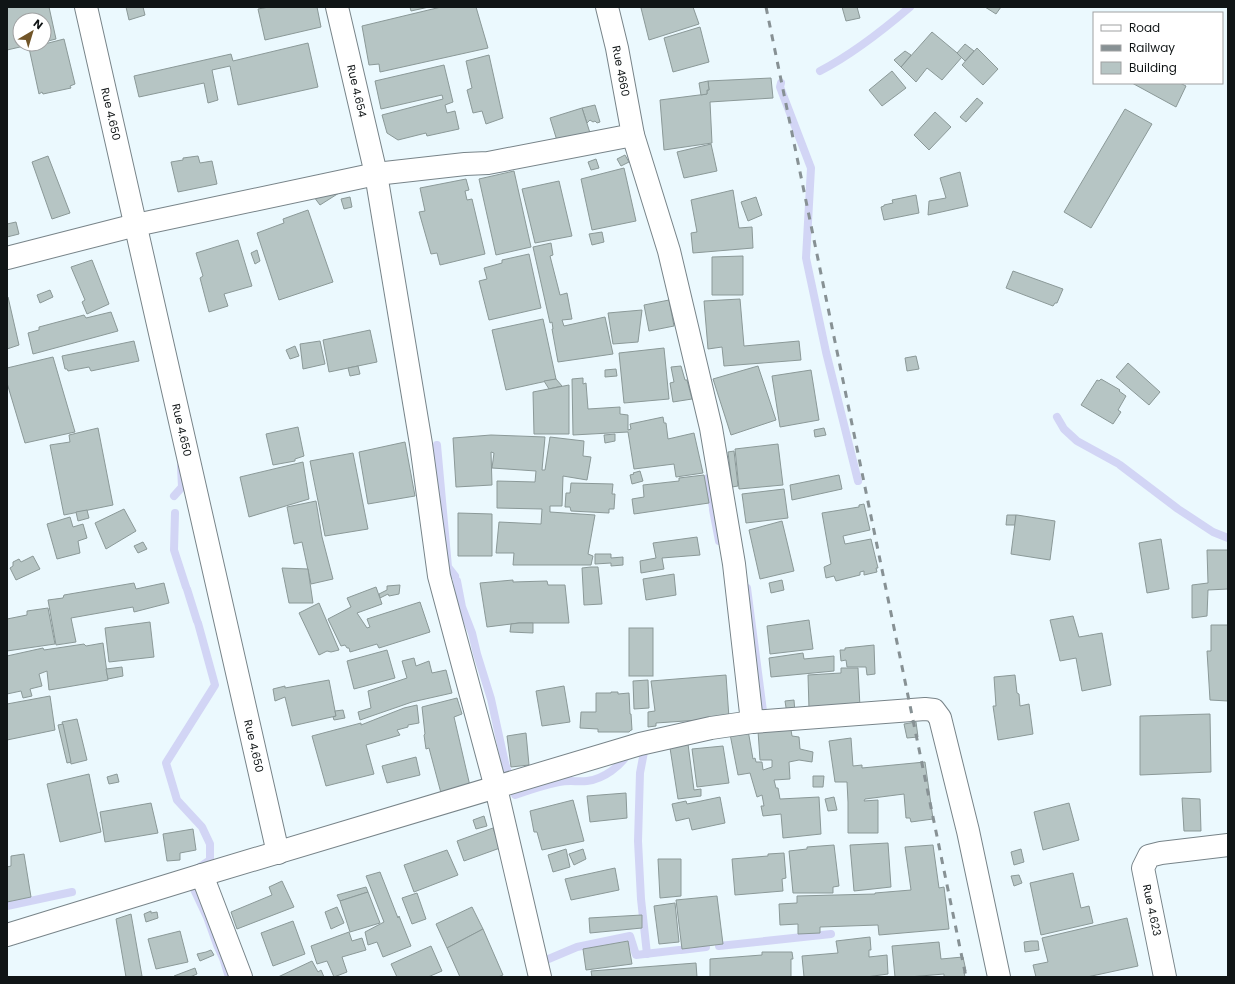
<svg xmlns="http://www.w3.org/2000/svg" width="1235" height="984" viewBox="0 0 1235 984" font-family="Poppins,sans-serif">
  <style>
    .lines { fill: none; stroke-linecap: round; stroke-linejoin: round }
    .stream { stroke: #d2d5f5; stroke-width: 8 }
    .building { fill: #b6c5c4; stroke: #8b9998 }
    .street-casing { stroke: #788489; stroke-width: 24 }
    .street { stroke: #fff; stroke-width: 22 }
    .rail { stroke: #879194; stroke-width: 3; stroke-dasharray: 7 7; stroke-linecap: butt }
    .labels { text-anchor: middle; dominant-baseline: central; stroke-width: 3; stroke-linejoin: round; paint-order: stroke }
    .street-label { font-size: 11px; fill: #101516; stroke: #fff }
  </style>
  <rect width="100%" height="100%" fill="#ebf9fe"/>
  <g class="lines">
    <g class="stream">
      <path d="M820,71c33,-17 62,-40 90,-64"/>
      <polyline points="781,83 780,87 811,168 806,258 826,352 858,481"/>
      <polyline points="1057,417 1064,429 1077,441 1117,463"/>
      <polyline points="437,445 448,567 455,576"/>
      <polyline points="1120,465 1178,509 1213,532 1228,538"/>
      <polyline points="708,478 713,508"/>
      <polyline points="174,496 182,487 181,466"/>
      <polyline points="713,510 719,541"/>
      <polyline points="175,513 174,550 186,587"/>
      <path d="M457,581l5,26 10,26 5,21 14,45 14,64 10,32c14,-5 29,-10 44,-13 10,-2 19,0 28,-1 17,-2 34,-15 42,-29"/>
      <polyline points="747,588 763,711 753,713"/>
      <polyline points="187,589 197,621"/>
      <polyline points="198,623 215,685 166,763 177,800 202,827 210,844 210,860 198,868"/>
      <polyline points="644,752 640,773 638,841 641,899 647,954"/>
      <polyline points="192,885 207,917 217,945 223,958 229,977"/>
      <polyline points="7,906 72,892"/>
      <polyline points="719,946 831,934"/>
      <polyline points="681,950 706,947"/>
      <polyline points="539,963 577,947 630,936 636,955 679,950"/>
    </g>
  </g>
  <g class="building">
    <polygon points="7,7 49,7 56,39 44,42 44,20 20,20 20,44 33,44 7,50"/>
    <polygon points="126,7 143,7 145,15 129,20"/>
    <polygon points="269,7 317,7 321,27 265,40 258,9"/>
    <polygon points="410,7 429,7 411,11"/>
    <polygon points="441,7 476,7 488,48 380,72 379,64 369,65 362,26"/>
    <polygon points="644,7 693,7 699,24 649,40 641,8"/>
    <polygon points="842,7 857,7 860,18 846,21"/>
    <polygon points="985,7 1001,7 996,14"/>
    <polygon points="700,27 709,62 673,72 664,38"/>
    <polygon points="932,32 962,57 942,80 927,68 916,82 901,67"/>
    <polygon points="64,39 75,84 70,86 71,88 43,94 42,92 39,94 29,48"/>
    <polygon points="308,43 318,87 238,105 230,66 212,70 218,100 208,103 204,83 139,97 134,76 231,54 233,61"/>
    <polygon points="965,44 974,51 965,61 957,53"/>
    <polygon points="977,48 998,69 983,85 962,65"/>
    <polygon points="905,51 911,55 901,67 894,60"/>
    <polygon points="489,55 503,118 486,124 482,111 473,113 467,90 472,88 466,61"/>
    <polygon points="444,65 453,102 445,105 447,113 455,111 459,129 427,136 426,133 398,140 387,133 382,115 443,99 442,95 381,109 375,81"/>
    <polygon points="892,71 906,88 882,106 869,90"/>
    <polygon points="771,78 773,98 710,102 712,143 664,150 660,100 707,94 707,90 709,90 708,81"/>
    <polygon points="708,81 709,90 707,90 707,94 701,95 699,83"/>
    <polygon points="1132,83 1180,83 1186,86 1176,107"/>
    <polygon points="977,98 983,103 966,122 960,117"/>
    <polygon points="595,105 600,122 597,123 595,121 593,122 590,120 587,123 582,108"/>
    <polygon points="582,108 591,136 559,147 550,118"/>
    <polygon points="1125,109 1152,124 1091,228 1064,212"/>
    <polygon points="935,112 951,127 929,150 914,135"/>
    <polygon points="711,144 717,171 684,178 677,152"/>
    <polygon points="625,155 629,162 621,166 617,159"/>
    <polygon points="48,156 70,213 52,219 32,162"/>
    <polygon points="198,156 200,163 212,161 217,184 178,192 171,162 183,160 183,158"/>
    <polygon points="596,159 599,168 591,170 588,162"/>
    <polygon points="624,168 636,221 592,230 581,179"/>
    <polygon points="514,171 531,247 496,255 479,179"/>
    <polygon points="960,172 968,206 928,215 929,201 946,198 940,178"/>
    <polygon points="466,179 469,190 465,191 467,200 472,199 485,254 440,265 437,253 431,254 419,212 425,211 420,188"/>
    <polygon points="559,181 572,236 535,243 522,189"/>
    <polygon points="733,190 739,228 752,227 753,248 693,253 691,233 697,232 691,200"/>
    <polygon points="339,193 320,205 314,197"/>
    <polygon points="916,195 919,213 884,220 881,207 884,206 884,205 893,203 892,200"/>
    <polygon points="350,197 352,207 344,209 341,199"/>
    <polygon points="756,197 762,215 748,221 741,202"/>
    <polygon points="308,210 333,282 279,300 257,233 284,223 283,219"/>
    <polygon points="16,222 19,234 7,237 7,224"/>
    <polygon points="602,232 604,242 592,245 589,234"/>
    <polygon points="238,240 252,286 224,294 228,306 209,312 200,278 203,276 196,253"/>
    <polygon points="551,243 553,255 550,256 560,295 567,293 572,319 562,320 564,326 605,317 613,354 558,362 552,329 553,329 552,322 550,323 533,247"/>
    <polygon points="257,250 260,261 255,264 251,253"/>
    <polygon points="529,254 541,308 489,320 479,281 487,279 484,268 502,263 502,260"/>
    <polygon points="743,256 743,295 712,295 712,257"/>
    <polygon points="92,260 109,304 87,314 82,302 85,300 71,267"/>
    <polygon points="1013,271 1063,289 1057,303 1055,303 1053,306 1006,288"/>
    <polygon points="50,290 53,297 40,303 37,295"/>
    <polygon points="8,297 19,345 7,349 7,298"/>
    <polygon points="740,299 744,346 799,341 801,360 724,366 722,347 708,349 704,301"/>
    <polygon points="669,300 674,326 649,331 644,305"/>
    <polygon points="642,310 638,342 613,344 608,313"/>
    <polygon points="111,312 118,331 33,354 28,333 39,330 39,327 84,315 86,318"/>
    <polygon points="543,319 556,379 506,390 492,330"/>
    <polygon points="370,330 377,362 329,372 323,340"/>
    <polygon points="134,341 139,361 91,371 89,367 68,371 67,369 65,369 62,356"/>
    <polygon points="320,341 325,364 303,369 300,344"/>
    <polygon points="295,346 299,356 290,359 286,350"/>
    <polygon points="664,348 669,399 624,403 619,353"/>
    <polygon points="916,356 919,369 907,371 905,358"/>
    <polygon points="53,357 75,432 25,443 7,383 7,368"/>
    <polygon points="1128,363 1160,392 1149,405 1116,377"/>
    <polygon points="358,366 360,374 350,376 348,368"/>
    <polygon points="681,366 685,380 687,380 692,399 673,402 670,383 674,382 671,367"/>
    <polygon points="758,366 776,420 731,435 713,379"/>
    <polygon points="616,369 617,376 605,377 605,370"/>
    <polygon points="811,370 819,420 780,427 772,376"/>
    <polygon points="583,378 583,384 586,383 588,409 620,407 620,414 628,415 628,430 631,429 630,424 663,417 664,423 666,423 668,439 694,433 703,473 676,477 674,464 634,469 628,432 573,435 572,379"/>
    <polygon points="556,379 562,386 549,389 544,381"/>
    <polygon points="1101,379 1120,390 1119,391 1126,396 1118,410 1121,412 1113,424 1081,405 1097,380 1099,381"/>
    <polygon points="569,385 569,434 534,434 533,392"/>
    <polygon points="298,427 304,456 295,459 295,461 273,465 266,434"/>
    <polygon points="98,428 113,505 64,515 50,445 70,442 69,435"/>
    <polygon points="824,428 826,435 815,437 814,430"/>
    <polygon points="615,434 615,441 605,443 604,435"/>
    <polygon points="491,435 545,437 542,470 545,470 550,437 584,441 583,456 591,457 587,480 563,476 562,506 550,506 550,512 595,515 588,554 593,556 591,565 513,565 514,553 496,553 499,522 541,524 542,509 497,508 497,481 535,482 536,471 492,468 494,453 491,452 492,485 456,487 453,438"/>
    <polygon points="405,442 415,496 368,504 359,452"/>
    <polygon points="778,444 783,485 739,489 735,449"/>
    <polygon points="734,451 738,486 732,487 728,452"/>
    <polygon points="353,453 368,529 325,536 310,461"/>
    <polygon points="303,462 309,499 249,517 240,477"/>
    <polygon points="640,471 643,481 632,484 630,475 634,474 633,473"/>
    <polygon points="704,475 709,503 634,514 632,499 644,497 643,485 679,481 679,478"/>
    <polygon points="839,475 842,489 792,500 790,485"/>
    <polygon points="571,483 613,484 612,494 615,494 614,509 609,509 609,513 571,511 570,507 565,507 566,493 570,493"/>
    <polygon points="784,489 788,518 746,523 742,494"/>
    <polygon points="316,501 322,537 333,579 311,584 302,542 294,544 287,507"/>
    <polygon points="864,504 870,530 843,536 845,544 871,539 878,568 876,568 877,572 864,575 864,571 860,572 860,575 836,581 834,576 826,578 824,567 831,564 822,513 859,507 859,505"/>
    <polygon points="124,509 136,531 106,549 95,523"/>
    <polygon points="87,510 89,518 78,521 76,512"/>
    <polygon points="458,513 492,514 492,556 458,556"/>
    <polygon points="1007,515 1016,515 1015,525 1006,525"/>
    <polygon points="1016,515 1017,515 1055,521 1050,560 1011,554"/>
    <polygon points="70,517 73,527 83,524 87,538 78,541 80,553 57,559 47,524"/>
    <polygon points="782,521 794,571 760,579 749,530"/>
    <polygon points="697,537 700,555 662,558 664,569 641,573 640,561 656,558 653,543"/>
    <polygon points="1161,539 1169,589 1147,593 1139,543"/>
    <polygon points="143,542 147,549 138,553 134,546"/>
    <polygon points="1207,550 1228,550 1228,589 1208,590 1207,616 1192,618 1192,585 1208,583"/>
    <polygon points="595,554 611,554 611,558 623,557 623,565 611,566 611,563 595,564"/>
    <polygon points="33,556 40,569 16,580 10,568 13,566 13,562 19,559 21,562"/>
    <polygon points="591,567 598,567 602,604 584,605 582,568"/>
    <polygon points="282,568 308,569 313,603 289,603"/>
    <polygon points="674,574 676,595 646,600 643,579"/>
    <polygon points="513,580 513,582 547,581 548,585 565,585 569,623 519,623 487,627 480,583"/>
    <polygon points="782,580 784,590 771,593 769,583"/>
    <polygon points="134,583 136,589 164,583 169,603 134,612 133,607 71,618 76,642 56,645 48,600 63,598 64,595"/>
    <polygon points="400,585 399,594 389,596 388,594 380,598 379,594 387,590 387,586"/>
    <polygon points="376,587 382,604 357,613 367,628 370,627 367,619 420,602 430,632 379,648 377,644 350,652 349,648 347,648 345,645 341,646 328,619 351,607 347,598"/>
    <polygon points="319,603 339,650 331,652 327,651 319,655 299,613"/>
    <polygon points="48,608 55,644 7,651 7,619 27,615 27,611"/>
    <polygon points="1073,616 1079,637 1102,633 1111,685 1082,691 1076,658 1060,661 1050,620"/>
    <polygon points="809,620 813,649 770,654 767,626"/>
    <polygon points="150,622 154,657 109,662 105,628"/>
    <polygon points="519,623 533,623 533,633 510,632 511,624"/>
    <polygon points="1211,625 1228,625 1228,701 1210,700 1207,651 1211,651"/>
    <rect x="629" y="628" width="24" height="48"/>
    <polygon points="103,643 108,680 49,690 47,671 39,674 42,686 30,689 32,696 23,698 21,691 7,694 7,656 43,648 44,650 84,644 86,646"/>
    <polygon points="874,645 875,674 867,675 866,667 847,667 846,660 841,661 840,650 845,650 845,648"/>
    <polygon points="387,650 395,678 354,689 347,661"/>
    <polygon points="803,653 804,659 834,656 834,671 771,677 769,658"/>
    <polygon points="414,658 416,666 429,661 432,673 446,670 452,693 412,702 360,720 358,712 371,708 368,691 407,678 402,661"/>
    <polygon points="122,667 123,676 108,679 106,669"/>
    <polygon points="841,668 858,668 860,707 809,709 808,675 841,673"/>
    <polygon points="726,675 729,718 656,723 656,726 648,727 648,712 655,711 651,681"/>
    <polygon points="1015,675 1017,693 1019,694 1020,706 1029,704 1033,734 998,740 993,706 996,706 994,677"/>
    <polygon points="329,680 336,716 292,726 285,697 275,701 273,689 285,686 285,688"/>
    <polygon points="648,680 649,708 634,709 633,681"/>
    <polygon points="564,686 570,722 542,726 536,691"/>
    <polygon points="611,692 618,692 618,694 629,693 630,714 631,714 632,730 631,730 629,732 598,732 598,729 580,728 581,712 596,712 596,693 611,693"/>
    <polygon points="50,696 55,730 7,740 7,704"/>
    <polygon points="457,698 462,714 454,717 470,786 441,793 429,748 426,749 424,735 425,734 422,707"/>
    <polygon points="794,700 795,713 787,714 785,701"/>
    <polygon points="417,705 419,723 408,725 408,727 397,730 400,735 366,745 374,774 326,786 312,736 361,723 361,725 404,708"/>
    <polygon points="343,710 345,718 334,720 333,717 336,716 335,711"/>
    <polygon points="1210,714 1211,772 1140,775 1140,716"/>
    <polygon points="77,719 87,760 71,764 62,722"/>
    <polygon points="916,722 918,737 907,738 904,724"/>
    <polygon points="63,724 71,762 67,763 58,725"/>
    <polygon points="748,730 753,759 755,758 756,762 762,762 763,770 772,767 772,760 760,760 758,731 791,730 792,736 799,737 800,749 813,752 812,762 799,760 789,762 790,779 774,780 776,788 778,788 780,799 819,797 821,834 783,838 781,814 763,816 761,806 764,806 762,795 757,797 750,773 738,775 730,734"/>
    <polygon points="526,733 529,765 511,767 507,736"/>
    <polygon points="851,738 853,766 862,765 862,768 925,762 933,819 911,822 910,818 906,818 904,794 865,799 864,801 878,800 878,833 848,833 848,802 847,782 835,782 829,741"/>
    <polygon points="688,744 694,790 701,789 701,796 678,799 670,748"/>
    <polygon points="723,746 729,783 697,787 692,749"/>
    <polygon points="416,757 420,775 387,783 382,766"/>
    <polygon points="89,774 101,832 60,842 47,784"/>
    <polygon points="117,774 119,782 109,784 107,777"/>
    <polygon points="813,776 824,776 823,787 813,787"/>
    <polygon points="626,793 627,818 590,822 587,796"/>
    <polygon points="720,797 725,823 692,830 689,818 676,821 672,804 686,801 687,804"/>
    <polygon points="834,797 837,810 828,811 825,799"/>
    <polygon points="1182,798 1200,799 1201,831 1184,831"/>
    <polygon points="573,800 584,841 542,850 537,832 534,832 530,811"/>
    <polygon points="151,803 158,833 105,842 100,812"/>
    <polygon points="1069,803 1079,840 1043,850 1034,812"/>
    <polygon points="484,816 487,826 476,829 473,820"/>
    <polygon points="493,828 500,848 464,861 457,841"/>
    <polygon points="193,829 196,850 180,853 180,860 167,861 163,834"/>
    <polygon points="888,843 891,887 854,891 850,845"/>
    <polygon points="834,845 839,886 833,887 833,893 793,893 789,851 807,849 807,847"/>
    <polygon points="933,845 939,888 944,887 949,929 879,935 878,925 820,927 820,933 798,934 798,924 780,925 779,904 797,903 797,896 875,894 875,893 911,890 905,847"/>
    <polygon points="566,849 570,867 553,872 548,855"/>
    <polygon points="583,849 586,859 574,865 569,854"/>
    <polygon points="1021,849 1024,862 1014,865 1011,852"/>
    <polygon points="447,850 458,875 414,892 404,865"/>
    <polygon points="784,853 786,878 782,879 783,891 735,895 732,859 768,856 768,854"/>
    <polygon points="24,854 31,897 7,902 7,867 11,866 11,856"/>
    <polygon points="658,859 681,859 681,896 660,898"/>
    <polygon points="615,868 619,890 571,900 565,879"/>
    <polygon points="380,872 398,918 399,916 411,946 383,957 377,942 368,945 365,932 384,922 366,876"/>
    <polygon points="1073,873 1081,908 1089,906 1093,923 1041,935 1030,883"/>
    <polygon points="1019,875 1022,883 1014,886 1011,876"/>
    <polygon points="282,881 294,907 237,929 231,912 272,895 269,887"/>
    <polygon points="366,887 368,892 340,901 337,895"/>
    <polygon points="368,892 380,923 350,932 340,901"/>
    <polygon points="417,893 426,919 412,924 402,898"/>
    <polygon points="717,896 723,944 682,949 676,900"/>
    <polygon points="675,903 679,942 659,944 654,906"/>
    <polygon points="337,907 344,923 331,929 325,912"/>
    <polygon points="472,907 483,929 447,948 436,924"/>
    <polygon points="151,911 151,913 157,912 158,918 146,922 144,914"/>
    <polygon points="131,914 142,976 137,977 126,977 116,919"/>
    <polygon points="642,915 642,928 590,933 589,918"/>
    <polygon points="1127,918 1138,966 1087,977 1036,977 1033,965 1048,962 1042,938"/>
    <polygon points="293,921 305,954 273,966 261,933"/>
    <polygon points="483,929 503,975 498,977 460,977 447,948"/>
    <polygon points="180,931 188,962 156,969 148,939"/>
    <polygon points="349,932 352,941 362,938 366,950 342,957 347,972 334,977 327,961 317,964 311,946"/>
    <polygon points="870,937 871,950 869,950 869,957 887,955 888,974 866,977 804,977 802,956 838,953 836,941"/>
    <polygon points="628,941 632,964 586,970 583,949"/>
    <polygon points="1031,941 1038,941 1039,950 1025,952 1024,942"/>
    <polygon points="939,942 941,959 963,957 966,971 964,972 965,977 944,977 944,974 909,977 895,977 892,946"/>
    <polygon points="431,946 442,971 428,977 397,977 391,964"/>
    <polygon points="211,950 214,955 200,961 197,954 206,952"/>
    <polygon points="762,952 792,952 793,959 791,959 791,977 710,977 710,959 762,955"/>
    <polygon points="312,961 318,972 321,970 324,977 278,977"/>
    <polygon points="696,963 697,977 592,977 591,971"/>
    <polygon points="195,968 197,974 190,977 174,977 174,976"/>
  </g>
  <g class="lines">
    <g class="street-casing">
      <g id="street">
        <polyline points="86,7 278,853"/>
        <polyline points="337,7 376,174 421,444 439,576 496,788 540,977"/>
        <polyline points="607,7 617,48 633,135 669,251 711,428 734,564 752,722"/>
        <polyline points="7,258 136,225 376,174 465,164 488,163 633,135"/>
        <polyline points="202,875 640,744 711,728 752,722 925,709 934,710 940,718 968,831 999,977"/>
        <polyline points="7,935 202,875 241,977"/>
        <polyline points="1165,977 1143,868 1149,856 1161,853 1228,845"/>
      </g>
    </g>
    <use href="#street" class="street"/>
    <polyline class="rail" points="766,7 966,977"/>
  </g>
  <g class="labels">
    <g class="street-label">
      <text transform="translate(621 71) rotate(79)">Rue 4660</text>
      <text transform="translate(357 91) rotate(77)">Rue 4.654</text>
      <text transform="translate(111 114) rotate(77)">Rue 4.650</text>
      <text transform="translate(182 430) rotate(77)">Rue 4.650</text>
      <text transform="translate(254 746) rotate(77)">Rue 4.650</text>
      <text transform="translate(1152 910) rotate(78)">Rue 4.623</text>
    </g>
  </g>
  <rect width="1235" height="984" fill="none" stroke="#101516" stroke-width="16"/>
  <rect x="1093" y="12" width="130" height="72" fill="#ffffff" stroke="#9fa1a2"/>
  <rect x="1101" y="25" width="20" height="6" fill="#ffffff" stroke="#9fa1a2"/>
  <text x="1129" y="32" font-size="12" fill="#101516">Road</text>
  <rect x="1101" y="45" width="20" height="6" fill="#879194" stroke="#9fa1a2"/>
  <text x="1129" y="52" font-size="12" fill="#101516">Railway</text>
  <rect x="1101" y="62" width="20" height="12" fill="#b6c5c4" stroke="#9fa1a2"/>
  <text x="1129" y="72" font-size="12" fill="#101516">Building</text>
  <g transform="translate(32 32) rotate(38)"><circle r="19" fill="#ffffff" stroke="#9fa1a2"/>
  <path d="M0-3L7 15L0 10L-7 15Z" fill="#715528"/>
  <text y="-6" font-size="11" font-weight="bold" text-anchor="middle" fill="#101516">N</text>
  </g>
</svg>
